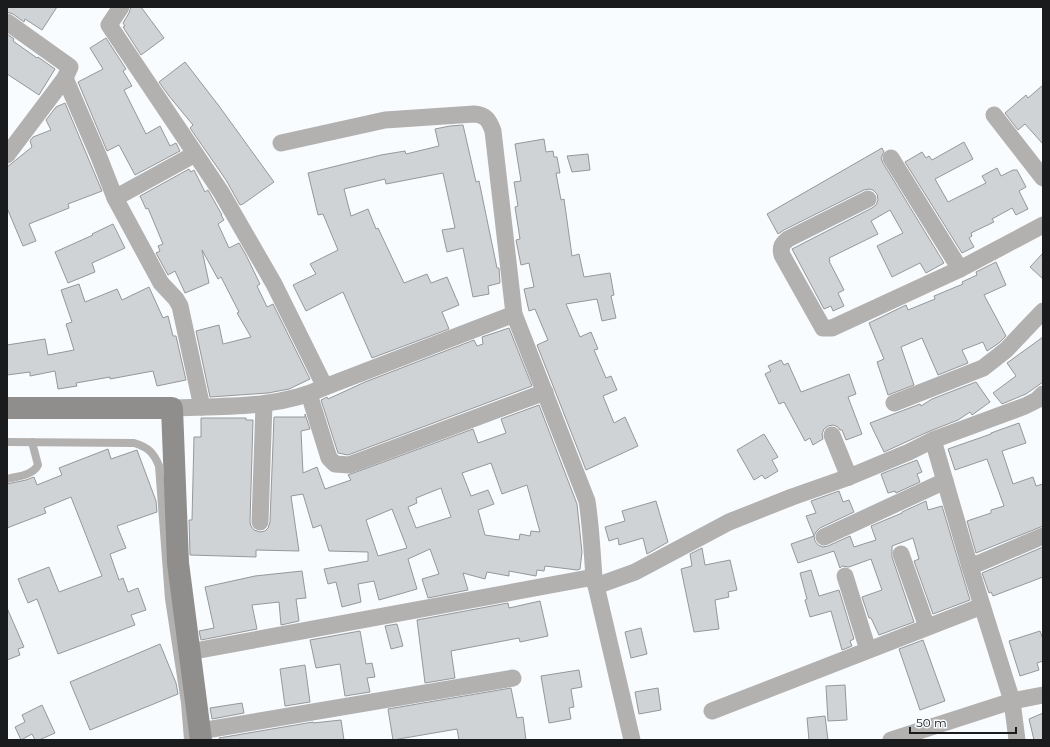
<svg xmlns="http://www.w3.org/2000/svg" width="1050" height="747" viewBox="0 0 1050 747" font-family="Montserrat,sans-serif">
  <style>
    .building { fill: #d0d3d6; stroke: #95989b; fill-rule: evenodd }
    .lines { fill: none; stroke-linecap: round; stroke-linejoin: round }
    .lane { stroke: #b3b1b0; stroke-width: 8 }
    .street { stroke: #b3b1b0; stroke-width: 17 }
    .secondary { stroke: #908e8c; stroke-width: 22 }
  </style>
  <rect width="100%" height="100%" fill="#f9fcff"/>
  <g class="building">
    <polygon points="7,7 57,7 42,30 25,19 24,22 13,14 7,12"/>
    <polygon points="131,7 141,7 164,38 141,55 123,27 125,26 123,23 129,13"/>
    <polygon points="7,34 14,39 13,41 37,58 38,57 55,69 39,95 7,74"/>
    <polygon points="106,38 126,69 123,71 132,86 124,90 146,134 160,126 170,146 176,143 180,151 135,175 119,145 107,151 78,82 103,69 90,48"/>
    <polygon points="185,62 219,106 274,182 243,204 240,205 226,180 190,128 193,125 169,96 159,82"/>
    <polygon points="1043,85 1043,144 1025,124 1018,130 1005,113 1026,95 1028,98"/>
    <polygon points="65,103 102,191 68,204 69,208 29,224 36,241 23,246 7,208 7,167 32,147 30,141 33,137 51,130 46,120 56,107"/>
    <polygon points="463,125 476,182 479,181 497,268 499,268 500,283 488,286 489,294 473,297 463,248 447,252 442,230 455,228 443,173 386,184 385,179 344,189 351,216 368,209 376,229 378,228 404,283 427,274 431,283 447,277 459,305 442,312 449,329 372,358 343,292 306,311 293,285 316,274 310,264 338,250 323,214 318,215 308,173 381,155 405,151 406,154 439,146 435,129 450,126"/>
    <polygon points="544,139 546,152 553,151 554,157 557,157 560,173 556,173 561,200 564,199 572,256 579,254 584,277 610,273 614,295 611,296 616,318 602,321 597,299 566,304 580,337 591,332 598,349 594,350 606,378 611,376 617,390 603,396 614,423 625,417 638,446 586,470 537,345 548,340 535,309 529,311 524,289 534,287 529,263 521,265 516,240 520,239 515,207 518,206 514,182 521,181 515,144"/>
    <polygon points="964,142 973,159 935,179 948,202 986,183 982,176 997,168 1001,176 1013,170 1017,170 1026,187 1019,191 1028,209 1016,215 1012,208 992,219 994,222 971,233 972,236 969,238 974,247 962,253 905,162 922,152 926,158 929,156 932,160"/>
    <polygon points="882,148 884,152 881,158 883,163 944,263 926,273 920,263 892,277 877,246 903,233 890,210 871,221 878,234 829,258 830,261 829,261 844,290 838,293 844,306 833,311 831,306 824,309 792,249 872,208 876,205 878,200 877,194 873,190 869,189 864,190 784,230 778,234 767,214"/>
    <polygon points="588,154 590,170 572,172 567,156"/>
    <polygon points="189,169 191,172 194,170 205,192 208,190 222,215 221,215 224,220 218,224 229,248 239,243 246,255 260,284 257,286 267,307 273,304 310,379 289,389 268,393 210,397 196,331 219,325 223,344 251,337 237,313 239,312 221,277 218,279 202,250 209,283 185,293 175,271 168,275 156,253 160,251 158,246 163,244 148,208 146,209 140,196"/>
    <polygon points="113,224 125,248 92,263 95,272 68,283 55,252 93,235 92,234"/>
    <polygon points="1043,253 1043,279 1030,267"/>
    <polygon points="996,262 1006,285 984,295 1006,336 999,343 987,351 983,342 962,350 968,363 938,375 922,338 901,347 914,385 888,395 877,362 884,359 869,323 906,305 908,310 935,299 934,296 963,284 962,282 977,275 976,272"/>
    <polygon points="79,284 85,302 117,289 122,300 149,287 163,318 168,316 173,336 176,336 186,380 157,386 153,371 110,379 110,377 76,383 77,386 58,389 55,371 30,376 30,372 7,375 7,345 45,339 48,355 74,350 66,324 72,322 61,290"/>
    <polygon points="509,328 532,386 348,455 338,453 321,400 327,397 328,399 365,382 474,340 477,346 483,344 482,337"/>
    <polygon points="1043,337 1043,382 1026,394 1002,404 993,393 1016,376 1007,363"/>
    <polygon points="781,360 784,365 788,363 801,392 849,374 856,394 848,397 862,434 846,440 842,430 840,430 838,427 833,425 828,426 824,429 822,434 823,439 813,445 810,438 805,441 784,402 779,404 765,374 771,371 768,366"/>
    <polygon points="976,382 990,402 972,415 970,412 958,420 930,431 884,452 870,423 920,404 921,406 932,399"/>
    <path d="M539,405l38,99 5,48 -2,17 -3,1 -32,-4 -1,5 -7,-1 -1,6 -27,-5v5l-22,-4 -2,7 -22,-6 5,17 -40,8 -6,-19 17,-5 -9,-25 -22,10 9,30 -38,11 -5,-19 -16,3 3,18 -19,5 -6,-25 -8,2 -4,-15 44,-8v-9l-39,-1 -8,-26 -8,3 -10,-34 -12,2 8,55 -43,-1v7l-66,-2 -1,-35h3l2,-83h7v-19h45v2h7l-3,102 1,4 3,4 6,2 5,-1 3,-3 2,-6 4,-105h31v-3l5,15 -9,2 2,42 14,-6 8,22 26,-9 -3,-5 125,-46 5,14 28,-10 -5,-14zM491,463l11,31 25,-9 13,47 -9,-1 -1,5 -10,-2 -1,6 -34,-5 -7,-25 16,-6 -6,-14 -17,6 -9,-23zM441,488l10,29 -35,11 -8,-21 9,-4 -1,-5zM392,509l15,39 -29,8 -12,-36z"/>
    <polygon points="1019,423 1026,443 1002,451 1013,484 1033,477 1036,486 1043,484 1043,526 976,553 967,521 991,513 991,510 1004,506 987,459 955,470 948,449 991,434 991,433"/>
    <polygon points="764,434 778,457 772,460 778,471 765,479 762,475 754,480 737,450"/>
    <polygon points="108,449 111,459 137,450 156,501 157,512 117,526 126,548 110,554 119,580 123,578 128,592 138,588 146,610 131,615 135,625 58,654 37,599 28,603 18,579 49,567 59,592 102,576 71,497 44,508 46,513 7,528 7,484 26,480 34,477 37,485 62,475 59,468"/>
    <polygon points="917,460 922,472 917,474 920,482 896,493 895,491 888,493 881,474"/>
    <polygon points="839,491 843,502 849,500 854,512 820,528 816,532 814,536 806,516 816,513 811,501"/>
    <polygon points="656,501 668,542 647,554 643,538 619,545 618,538 609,541 605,527 625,521 622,511"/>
    <polygon points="926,501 928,510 942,506 970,600 933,614 914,561 919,559 913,538 892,546 892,557 914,622 879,635 871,618 869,618 862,597 882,590 871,559 849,567 842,566 840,568 834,551 798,563 791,544 814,536 815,541 818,545 823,547 828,546 850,536 854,547 876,540 871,526 902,513 902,512"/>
    <polygon points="1043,547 1043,577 993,596 991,592 989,593 982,573"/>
    <polygon points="702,548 705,565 730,560 737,590 728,592 729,597 715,600 719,629 694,632 681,569 692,566 690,554"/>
    <polygon points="811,570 819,596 839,590 854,639 850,641 852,646 842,650 831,611 810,617 805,600 807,599 800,573"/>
    <polygon points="302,571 306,598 296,599 299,621 281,625 279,602 252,605 257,629 201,640 199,631 214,628 205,587 255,576"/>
    <polygon points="540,601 548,636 520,642 519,638 451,651 455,678 425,683 417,620 508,603 509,608"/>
    <polygon points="7,608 24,647 18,649 20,655 7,660"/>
    <polygon points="397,624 403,646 391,649 385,626"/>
    <polygon points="641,628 647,654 631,658 625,632"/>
    <polygon points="360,631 366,664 372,663 375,677 367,678 370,692 345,696 340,664 316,668 310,640"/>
    <polygon points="1040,631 1043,639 1043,661 1037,663 1039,670 1020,676 1009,641"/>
    <polygon points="923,640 945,701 920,710 899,649"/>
    <polygon points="160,644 176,683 178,694 90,730 70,682"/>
    <polygon points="305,665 310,702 285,706 280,669"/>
    <polygon points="579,670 582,687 571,689 574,707 569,708 571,719 549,723 541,676"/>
    <polygon points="845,685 847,720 828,721 826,686"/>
    <polygon points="511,688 517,718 523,717 526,740 459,740 457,729 393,740 388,709"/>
    <polygon points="658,688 661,710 639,714 635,692"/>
    <polygon points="242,703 244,713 212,719 210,708"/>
    <polygon points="42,705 55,733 39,740 35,740 32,734 21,740 15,727 25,722 22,715"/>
    <polygon points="1043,713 1043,740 1034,740 1029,719"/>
    <polygon points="825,716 828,740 809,740 807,718"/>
    <polygon points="341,720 344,740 220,740 219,738 313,722 313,723"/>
  </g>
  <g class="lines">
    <g class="lane">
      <path d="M7,442l127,1c14,4 20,10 25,23l10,133 16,104 3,37"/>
      <path d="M7,479c11,-3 25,-3 31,-14l-6,-23"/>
    </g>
    <g class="street">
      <polyline points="121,7 109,25 221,192 274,284 325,387"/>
      <polyline points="7,22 70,67 65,78 7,155"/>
      <polyline points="65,78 99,157 115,198 161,283 176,299 180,306 202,407"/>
      <polyline points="994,115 1043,178"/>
      <polyline points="891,158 960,269"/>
      <polyline points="115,198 195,154"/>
      <path d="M868,199l-80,40c-6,5 -8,8 -6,16l41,73h9l128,-59 83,-44"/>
      <path d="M514,314l73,187c4,25 5,51 7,76l38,163"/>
      <polyline points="309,394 329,458 335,464 349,465 545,392"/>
      <polyline points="894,403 983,368 1006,350 1043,311"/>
      <path d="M172,408c51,-2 106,1 153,-21l189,-73 -21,-183c-4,-11 -7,-16 -19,-17l-89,6 -104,23"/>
      <polyline points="832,435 849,477"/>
      <polyline points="933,440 970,567 1012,701 1017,740"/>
      <polyline points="260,522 264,404"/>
      <polyline points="824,537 945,481"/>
      <polyline points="901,554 927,627"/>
      <polyline points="970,567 1043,536"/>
      <polyline points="845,576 868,650"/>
      <polyline points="596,586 635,572 729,522 792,497 849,477 909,452 933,440 1025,406 1037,400 1043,394"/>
      <polyline points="189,652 594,577"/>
      <polyline points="712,711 982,606"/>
      <polyline points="200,731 513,678"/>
      <polyline points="891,740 1012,701 1043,695"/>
    </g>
    <polyline class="secondary" points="7,408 172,408 178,563 201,740"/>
  </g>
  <rect width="1050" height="747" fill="none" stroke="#1a1b1c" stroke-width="16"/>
  <path d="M910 727v6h106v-6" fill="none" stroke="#1a1b1c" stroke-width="2"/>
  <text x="916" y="727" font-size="12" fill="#1a1b1c" stroke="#f9fcff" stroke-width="3" paint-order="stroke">50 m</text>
</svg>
